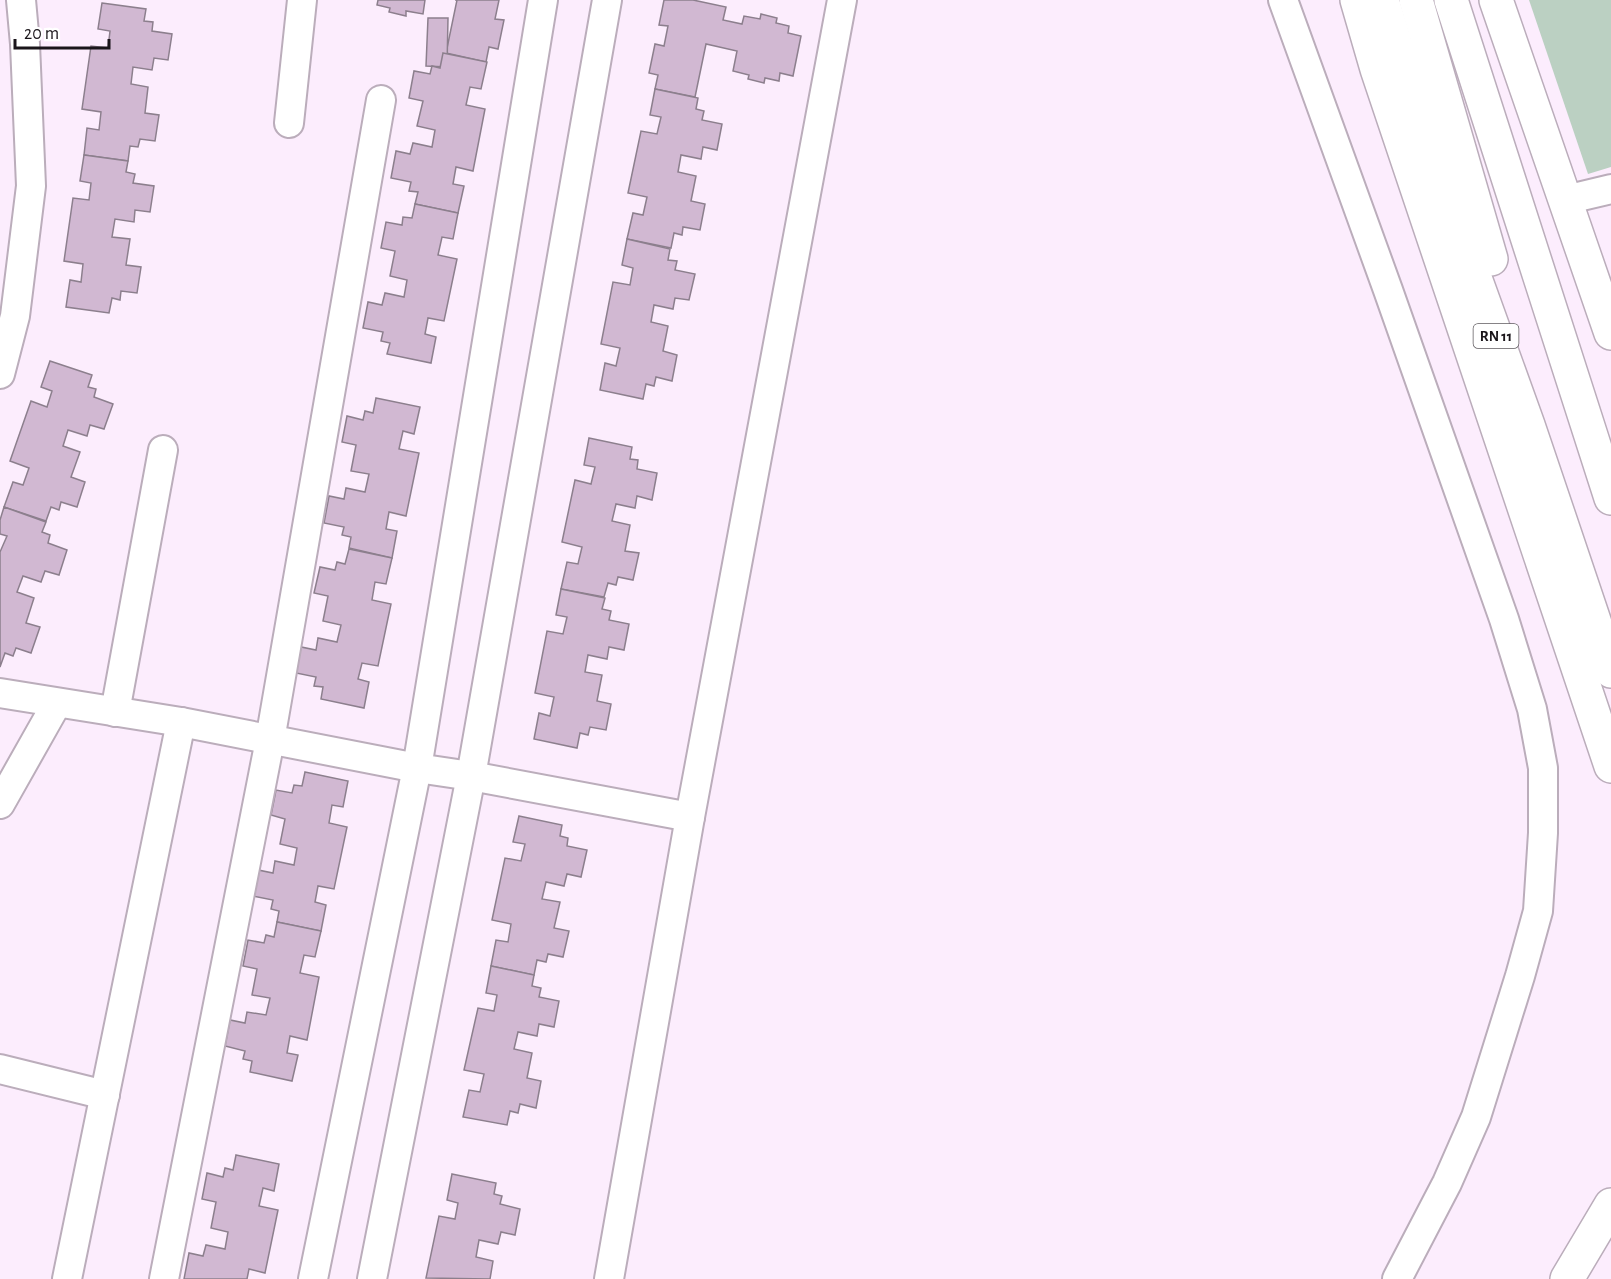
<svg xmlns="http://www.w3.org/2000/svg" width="1611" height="1279" viewBox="0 0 1611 1279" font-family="'Alegreya Sans',sans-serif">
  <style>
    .green { fill: #bbd0c2 }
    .building { fill: #d1b8d2; stroke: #8c7f8d; stroke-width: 1.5 }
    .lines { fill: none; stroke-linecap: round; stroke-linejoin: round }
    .street-casing { stroke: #bbadbb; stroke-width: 32 }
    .secondary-casing { stroke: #bbadbb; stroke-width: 36 }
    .highway-casing { stroke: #bbadbb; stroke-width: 36 }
    .street { stroke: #fff; stroke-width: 28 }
    .secondary { stroke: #fff; stroke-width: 33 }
    .highway { stroke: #fff; stroke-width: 33 }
    .labels { text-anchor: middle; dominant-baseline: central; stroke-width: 4.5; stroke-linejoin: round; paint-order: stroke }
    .shield { fill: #fff; stroke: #5f5b5f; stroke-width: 1.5 }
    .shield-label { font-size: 15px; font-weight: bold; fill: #1a151a }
  </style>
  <rect width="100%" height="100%" fill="#fcedfd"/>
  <polygon class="green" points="1529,0 1611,0 1611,167 1588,174"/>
  <g class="building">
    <polygon points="378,0 425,0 423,14 406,11 406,16 389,12 390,8 377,5"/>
    <polygon points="455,0 499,0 495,19 504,20 498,49 489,47 486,62 446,53 457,0"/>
    <polygon points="664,0 693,0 726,7 723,20 742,24 744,16 760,19 761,14 777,18 776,23 789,26 788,33 801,36 793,76 780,73 779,81 765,78 764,83 748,79 749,75 733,71 737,51 706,44 695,97 655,89 658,75 649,73 655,44 664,46 668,26 659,25"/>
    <polygon points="102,3 146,9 144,21 153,22 152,31 172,34 168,60 154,58 152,70 133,67 131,84 148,87 145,113 159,115 155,141 140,139 138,147 130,146 128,161 84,155 87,128 99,130 101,112 82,109 91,46 108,48 110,31 98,29"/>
    <polygon points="428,18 448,18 447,67 426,66"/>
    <polygon points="443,53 487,62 481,89 470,87 466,105 485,109 473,171 456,167 453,184 464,186 458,213 415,204 418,192 409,191 411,182 391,178 396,151 410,154 413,143 432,147 435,130 417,126 423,101 409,98 414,71 430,74 432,66 440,68"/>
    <polygon points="655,89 698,98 696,109 704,111 702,120 722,124 717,150 703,147 701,159 681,155 678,172 696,176 691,201 705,204 700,230 683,227 682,235 674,233 671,248 627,239 633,213 643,215 647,197 628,193 641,131 657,134 661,117 650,115"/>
    <polygon points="84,155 128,161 126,172 135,174 133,183 154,186 150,212 135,210 134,222 115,219 112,237 130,239 126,265 141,267 137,293 121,291 120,300 112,298 109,313 66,307 70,280 81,282 83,264 64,261 73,198 89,200 91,183 80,181"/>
    <polygon points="415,204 458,213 453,239 442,237 438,255 457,259 444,321 428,318 425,334 436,337 431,363 387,354 390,343 381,341 383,332 363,328 368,302 382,305 385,293 404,297 407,280 390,276 395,251 381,248 386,222 402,225 403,217 412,218"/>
    <polygon points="627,239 670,249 668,260 677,261 675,270 695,274 689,300 675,298 673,309 654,305 651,322 668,326 663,351 677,355 672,381 656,377 654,386 646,384 643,399 600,390 605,363 616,366 620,348 601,344 613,282 630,285 633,268 622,265"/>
    <polygon points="50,361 92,375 88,387 96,389 94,397 113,404 104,429 90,425 87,436 68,430 63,446 80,452 71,477 85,482 77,507 61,502 59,510 51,507 46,521 4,507 13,482 23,485 29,468 10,461 31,401 47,407 52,391 41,387"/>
    <polygon points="376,398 420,407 414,434 403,431 399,449 419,453 406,516 389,512 386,529 397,531 392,558 349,548 351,537 342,535 344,527 324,523 329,496 344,499 346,488 365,492 369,474 351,471 356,445 342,442 347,416 363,420 365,411 373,413"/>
    <polygon points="589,438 632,447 630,459 638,460 637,469 657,473 652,500 637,496 635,508 616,504 612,521 630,525 625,551 639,553 633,580 618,577 616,585 608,583 604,597 561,589 567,562 578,564 582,547 562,542 575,480 591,484 595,467 584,465"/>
    <polygon points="4,507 46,522 42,532 50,535 48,543 67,550 59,575 45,571 41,582 23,576 17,592 34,598 26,623 40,627 31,653 16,648 13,656 5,653 0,667 0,552 7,536 0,534 0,520"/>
    <polygon points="349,549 392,558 386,584 375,582 372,600 391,604 378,666 362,663 358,679 369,682 364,708 321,699 323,687 314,686 316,677 296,673 301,647 316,650 318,638 337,642 341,625 323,621 328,596 314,593 320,567 335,570 337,562 345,564"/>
    <polygon points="561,589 605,598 602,609 611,611 609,620 629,624 624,650 609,647 607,659 588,655 585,672 602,675 597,701 611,704 606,730 590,727 588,735 580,733 577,748 534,739 539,713 550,716 554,697 535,693 547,631 563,634 567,617 556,615"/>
    <polygon points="305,772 348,781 343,807 332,805 329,823 347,827 334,889 318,886 315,902 326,905 321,931 277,922 279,911 271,909 273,900 253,896 258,870 273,873 275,861 294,865 297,848 280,844 285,819 271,815 276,790 292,793 294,785 302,786"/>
    <polygon points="519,816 562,825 560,836 568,838 567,846 587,850 581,877 567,874 564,886 546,882 542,899 560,902 554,928 569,931 563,957 548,954 546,962 537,960 534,975 491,966 496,940 508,942 511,924 492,920 505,858 521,861 525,844 513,842"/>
    <polygon points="277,922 321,931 315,957 304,955 300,973 319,977 307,1040 290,1036 287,1053 298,1055 292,1081 250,1072 252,1061 243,1059 245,1051 225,1046 230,1020 245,1023 247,1012 266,1015 270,998 252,995 257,969 243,966 248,940 264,943 266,935 274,937"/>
    <polygon points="491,966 534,975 532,986 541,988 539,997 559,1001 554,1027 539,1024 537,1036 518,1032 514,1049 532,1053 527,1078 541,1081 536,1108 520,1104 518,1113 510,1111 507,1125 463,1117 469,1090 480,1092 484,1074 464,1070 478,1008 494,1011 497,995 486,993"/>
    <polygon points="236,1155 279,1164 274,1191 263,1188 259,1206 278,1210 265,1273 249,1269 247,1279 184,1279 189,1253 203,1256 206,1245 225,1249 228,1232 211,1228 216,1202 202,1199 207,1173 223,1177 225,1168 233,1170"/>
    <polygon points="452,1174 496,1183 494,1194 502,1196 500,1204 520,1209 515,1235 501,1232 498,1244 479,1240 476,1257 493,1261 490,1279 426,1278 439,1216 455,1219 458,1203 447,1200"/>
  </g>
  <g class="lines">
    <g class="street-casing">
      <g id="street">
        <polyline points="1283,0 1388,290 1504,619 1532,709 1543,768 1543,833 1538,911 1520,976 1476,1117 1447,1183 1397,1279"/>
        <polyline points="289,123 302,0"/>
        <polyline points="1565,200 1611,189"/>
        <polyline points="0,374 15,316 31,186 25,44 21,0"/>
        <polyline points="0,693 181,722 417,768 471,776 690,817"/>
        <polyline points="115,712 163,450"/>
        <polyline points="0,804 57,703"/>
        <polyline points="0,1069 105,1095"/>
        <polyline points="67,1279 181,722"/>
        <polyline points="164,1279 270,740 381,100"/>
        <polyline points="313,1279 417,768 543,0"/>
        <polyline points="372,1279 471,776 607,0"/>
        <polyline points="609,1279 690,817 842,0"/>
      </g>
    </g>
    <g class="secondary-casing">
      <polyline id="secondary" points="1496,0 1611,333"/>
    </g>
    <g class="highway-casing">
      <g id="highway">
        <polyline points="1357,0 1377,69 1611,766"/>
        <polyline points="1382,0 1422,131 1528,425 1611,671"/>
        <polyline points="1416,0 1491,259"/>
        <polyline points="1451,0 1611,498"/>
        <polyline points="1567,1279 1611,1205"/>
      </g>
    </g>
    <use href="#street" class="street"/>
    <use href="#secondary" class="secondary"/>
    <use href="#highway" class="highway"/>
  </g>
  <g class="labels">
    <rect class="shield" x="1473.5" y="324" width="45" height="24" rx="4.5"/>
    <g class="shield-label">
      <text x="1496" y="336">RN 11</text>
    </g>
  </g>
  <path d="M15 39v9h94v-9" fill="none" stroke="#1a151a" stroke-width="3"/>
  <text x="24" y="39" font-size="18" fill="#1a151a" stroke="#ffffff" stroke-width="4.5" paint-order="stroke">20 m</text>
</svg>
